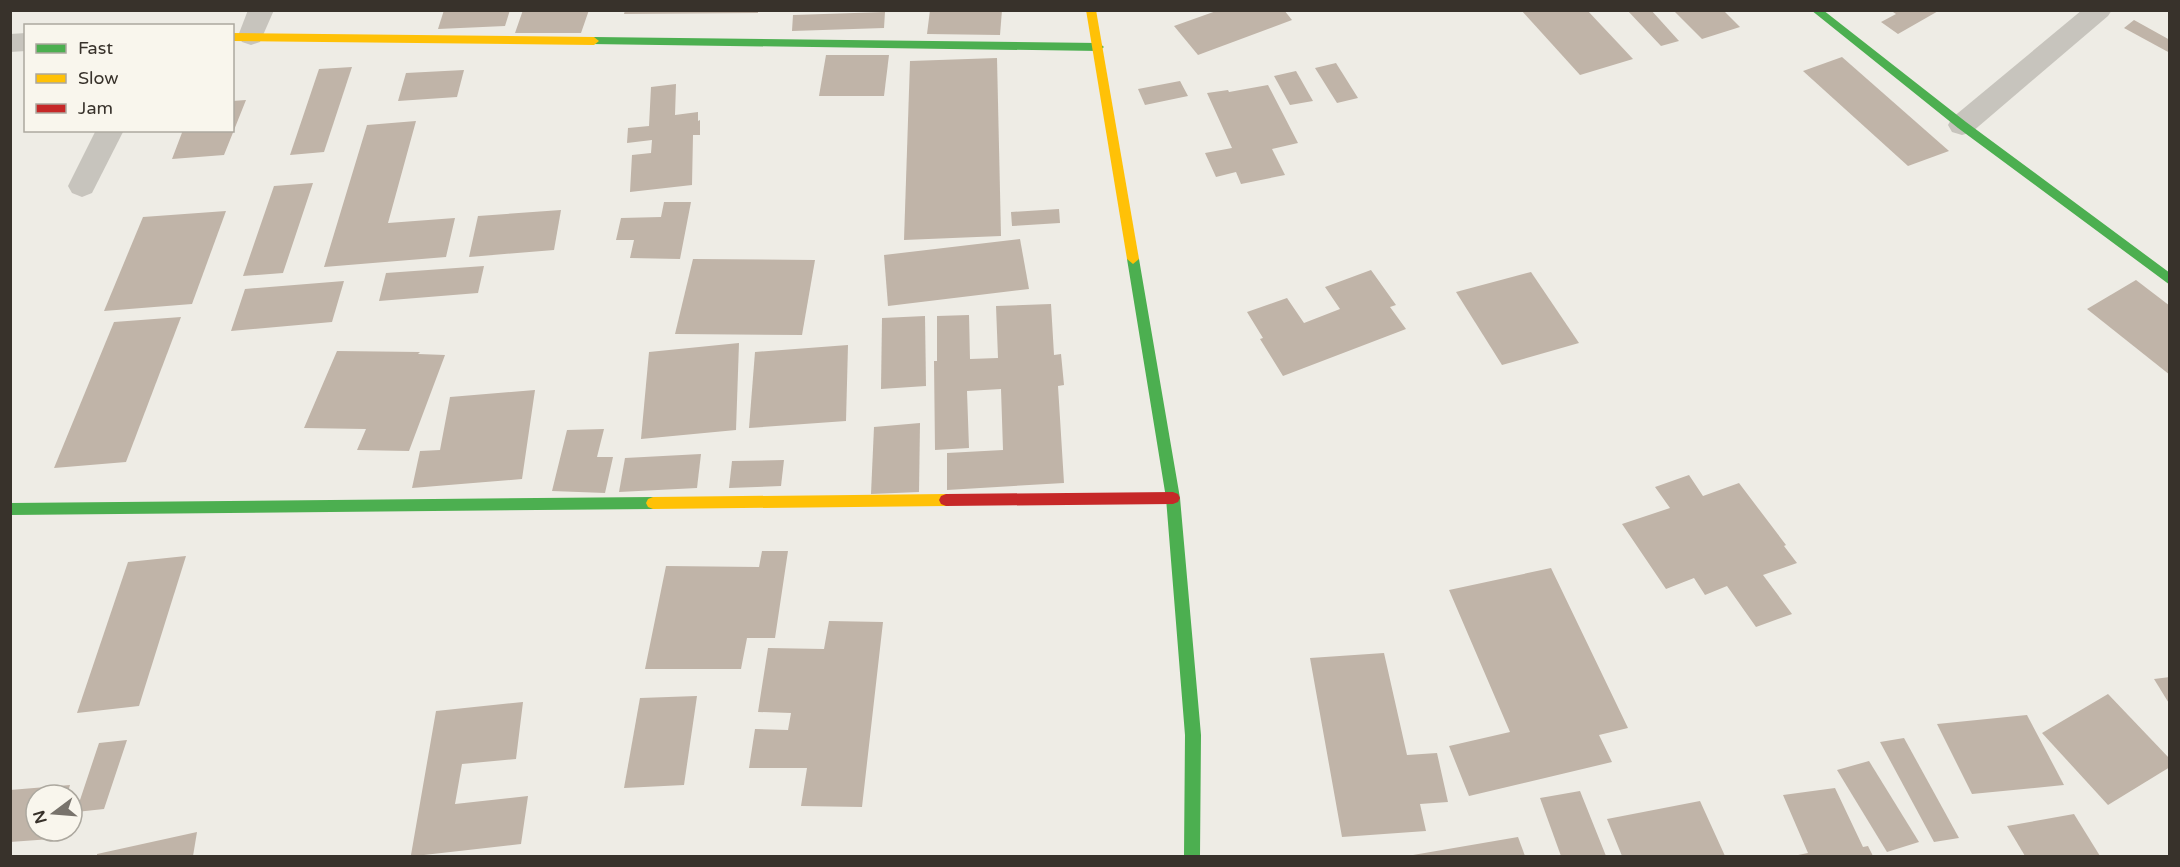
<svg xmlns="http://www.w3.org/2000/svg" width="2180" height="867" viewBox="0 0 2180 867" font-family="'Varela Round',sans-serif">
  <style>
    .building { fill: #c0b4a8 }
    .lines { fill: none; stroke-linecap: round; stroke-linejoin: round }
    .street { fill: #c7c4bd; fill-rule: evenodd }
    .fast { fill: #4caf50; fill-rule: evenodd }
    .slow { fill: #ffc107; fill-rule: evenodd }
    .jam { fill: #c62828; fill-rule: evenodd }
  </style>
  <rect width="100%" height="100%" fill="#eeece5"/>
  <g class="building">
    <polygon points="444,10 510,10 505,26 438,29"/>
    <polygon points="523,10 589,10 581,33 515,33"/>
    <polygon points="625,10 758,10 758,13 624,14"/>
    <polygon points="930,10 1002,10 1000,35 927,34"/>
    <polygon points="1219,10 1284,10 1292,20 1198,55 1174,26"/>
    <polygon points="1521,10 1587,10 1633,59 1580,75"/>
    <polygon points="1627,10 1651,10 1679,41 1661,46"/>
    <polygon points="1673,10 1723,10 1740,27 1702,39"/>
    <polygon points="1890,10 1940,10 1898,34 1881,22 1896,14"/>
    <polygon points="885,12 884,28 792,31 793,15"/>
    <polygon points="2134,20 2170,40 2170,53 2124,28"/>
    <polygon points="826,55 889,55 884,96 819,96"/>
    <polygon points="1842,57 1949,151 1908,166 1803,71"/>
    <polygon points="997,58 1001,236 904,240 910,61"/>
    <polygon points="1336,63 1358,98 1337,103 1315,68"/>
    <polygon points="352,67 324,152 290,155 319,69"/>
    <polygon points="464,70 457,97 398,101 406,73"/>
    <polygon points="1296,71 1313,101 1290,105 1274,76"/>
    <polygon points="1180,81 1188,96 1145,105 1138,89"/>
    <polygon points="676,84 675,115 698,112 698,121 700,120 700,135 693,135 692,185 630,192 632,155 651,153 652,140 627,143 628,128 649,126 651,87"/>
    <polygon points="1268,85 1298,143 1272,149 1285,175 1241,184 1236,172 1216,177 1205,153 1232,148 1207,93 1228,90 1229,92"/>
    <polygon points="246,100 224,155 172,159 183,130 232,130 232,101"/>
    <polygon points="416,121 388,223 455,218 446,257 324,267 367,125"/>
    <polygon points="313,183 283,273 243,276 274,186"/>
    <polygon points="664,202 691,202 680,259 630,258 634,240 616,240 621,218 661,217"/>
    <polygon points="1059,209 1060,223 1012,226 1011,212"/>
    <polygon points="561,210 554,250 469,257 478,216"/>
    <polygon points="226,211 192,304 104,311 143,217"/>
    <polygon points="1020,239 1029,289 888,306 884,255"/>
    <polygon points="693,259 815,260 802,335 675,334"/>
    <polygon points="484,266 478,293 379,301 386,273"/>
    <polygon points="1371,270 1396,305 1390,307 1406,329 1283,376 1260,339 1263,338 1247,312 1287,298 1304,323 1340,309 1325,287"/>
    <polygon points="1531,272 1579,343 1502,365 1456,292"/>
    <polygon points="2136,280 2170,306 2170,375 2087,309"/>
    <polygon points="344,281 332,322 231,331 245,289"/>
    <polygon points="1051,304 1054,355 1061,354 1064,385 1058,386 1064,483 947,490 947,453 1003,450 1001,389 967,391 969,448 935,450 934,361 937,361 937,316 969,315 970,359 998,358 996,306"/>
    <polygon points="925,316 926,386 881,389 882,318"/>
    <polygon points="181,317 126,462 54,468 114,322"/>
    <polygon points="739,343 736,430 641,439 649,352"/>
    <polygon points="848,345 846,421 749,428 755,352"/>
    <polygon points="337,351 420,352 418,354 445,355 409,451 357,450 366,429 304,428"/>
    <polygon points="535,390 522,479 412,488 420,451 440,450 450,397"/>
    <polygon points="920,423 919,492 871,494 874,427"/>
    <polygon points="604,429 597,457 613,457 605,493 552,491 567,430"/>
    <polygon points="701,454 697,488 619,492 625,458"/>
    <polygon points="784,460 781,486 729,488 732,461"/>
    <polygon points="1689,475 1703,496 1739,483 1786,545 1784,546 1797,563 1763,575 1792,614 1756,627 1727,586 1705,595 1694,578 1666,589 1622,524 1670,508 1655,487"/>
    <polygon points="762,551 788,551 775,638 747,638 741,669 645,669 666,566 759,567"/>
    <polygon points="186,556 139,706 77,713 128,562"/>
    <polygon points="1551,568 1628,728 1599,735 1612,762 1469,796 1449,746 1510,732 1449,590"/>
    <polygon points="829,621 883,622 862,807 801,806 807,768 749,768 755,729 788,730 791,713 758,712 768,648 824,649"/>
    <polygon points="1384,653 1407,755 1437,753 1448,802 1420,804 1426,831 1342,837 1310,658"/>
    <polygon points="2170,677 2170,705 2154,679"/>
    <polygon points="2108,694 2170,759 2170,767 2108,805 2042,733"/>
    <polygon points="697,696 684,785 624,788 640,698"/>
    <polygon points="523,702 516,759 462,764 455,804 528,796 521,844 415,856 411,855 436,711"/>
    <polygon points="2027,715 2064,785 1972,794 1937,724"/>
    <polygon points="1904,738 1959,838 1934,842 1880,742"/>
    <polygon points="127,740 104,809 76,812 99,743"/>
    <polygon points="1869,761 1919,842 1887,852 1837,770"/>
    <polygon points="70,785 67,795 36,795 36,831 54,831 51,839 10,842 10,790"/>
    <polygon points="1835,788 1863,847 1868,846 1873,856 1793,856 1808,853 1783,795"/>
    <polygon points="1580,791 1606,856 1561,856 1540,798"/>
    <polygon points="1700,801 1725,856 1622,856 1607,819"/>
    <polygon points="2074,814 2100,856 2025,856 2007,826"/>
    <polygon points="197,832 193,856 97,856 97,854"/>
    <polygon points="1518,837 1525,856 1413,856 1413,855"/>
  </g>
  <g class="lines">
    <g class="street">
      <polygon points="248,10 274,10 260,42 251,45 242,42 238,36"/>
      <polygon points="2082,10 2112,10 2108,16 1972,132 1962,135 1952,132 1948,125 1952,118"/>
      <polygon points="26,33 26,51 10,52 10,34"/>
      <polygon points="96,130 124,130 92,193 82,197 72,193 68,186"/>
    </g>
    <g class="fast">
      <polygon points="1811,10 1823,10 1966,122 2170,273 2170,285 1958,128"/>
      <polygon points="594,37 1099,43 1104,47 1099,51 590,44 589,41"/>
      <polygon points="1133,254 1139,259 1180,498 1201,735 1200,856 1184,856 1185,735 1166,498 1127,259"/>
      <polygon points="653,497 658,499 660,503 658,507 653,509 10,515 10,503"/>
    </g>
    <g class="slow">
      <polygon points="1086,10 1096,10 1139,259 1133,264 1127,259"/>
      <polygon points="232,33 594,37 599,41 594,45 232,41"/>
      <polygon points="946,494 951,496 953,500 951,504 946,506 653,509 648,507 646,503 648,499 653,497"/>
    </g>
    <polygon class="jam" points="1173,492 1178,494 1180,498 1178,502 1173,504 946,506 941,504 939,500 941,496 946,494"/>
  </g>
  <rect width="2180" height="867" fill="none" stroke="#38322b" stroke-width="24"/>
  <rect x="24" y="24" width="210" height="108" fill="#f9f6ed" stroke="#aca89f" stroke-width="1.5"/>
  <rect x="36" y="44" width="30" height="9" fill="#4caf50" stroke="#aca89f" stroke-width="1.5"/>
  <text x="78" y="54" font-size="18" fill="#38322b">Fast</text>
  <rect x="36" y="74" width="30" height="9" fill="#ffc107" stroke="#aca89f" stroke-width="1.5"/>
  <text x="78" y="84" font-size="18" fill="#38322b">Slow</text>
  <rect x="36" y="104" width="30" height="9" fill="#c62828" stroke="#aca89f" stroke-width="1.5"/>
  <text x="78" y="114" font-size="18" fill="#38322b">Jam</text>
  <g transform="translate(54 813) rotate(254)"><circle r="28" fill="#f9f6ed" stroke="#aca89f" stroke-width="1.5"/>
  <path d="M0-4.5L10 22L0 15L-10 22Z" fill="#78736c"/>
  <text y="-9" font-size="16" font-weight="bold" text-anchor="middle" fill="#38322b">N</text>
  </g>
</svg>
